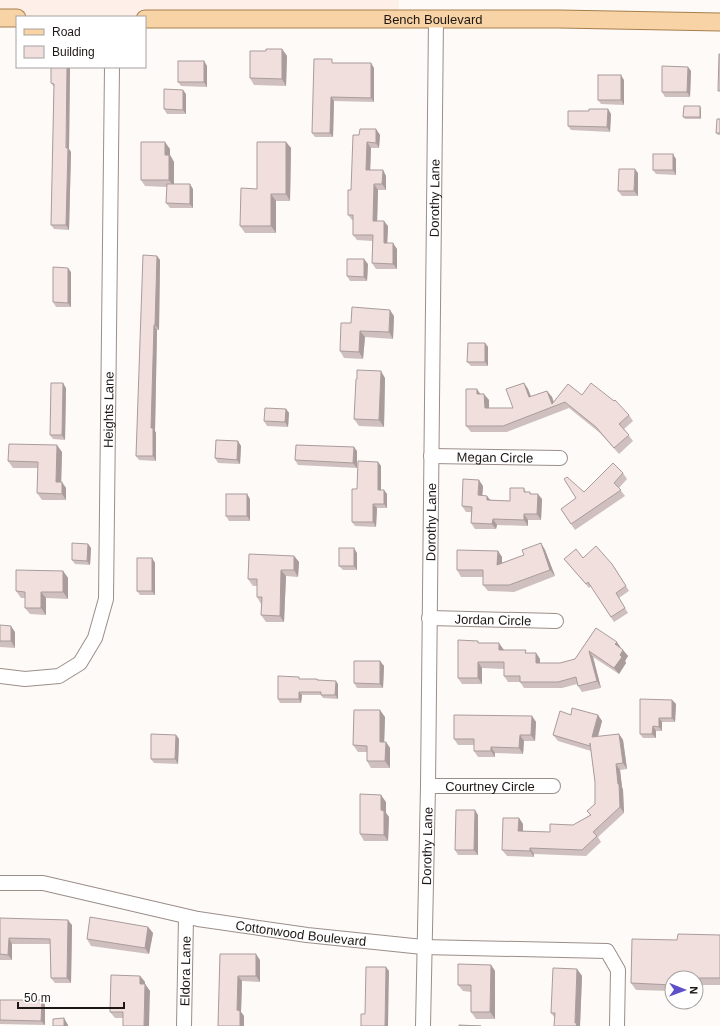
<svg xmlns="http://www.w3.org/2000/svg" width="720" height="1026" viewBox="0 0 720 1026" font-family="Arial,sans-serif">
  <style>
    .built { fill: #fef0e9 }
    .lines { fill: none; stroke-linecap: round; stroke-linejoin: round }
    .minor-casing { stroke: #9c8e88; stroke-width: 16 }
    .major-casing { stroke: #a87e4c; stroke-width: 19 }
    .minor { stroke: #fff; stroke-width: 14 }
    .major { stroke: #f8d3a5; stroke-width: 17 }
    .wall { fill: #cfc0bf }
    .shaded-wall { fill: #a99c9b }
    .building { fill: #f1dfde; stroke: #a99c9b }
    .labels { text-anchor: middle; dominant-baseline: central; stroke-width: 3.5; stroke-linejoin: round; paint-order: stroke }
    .street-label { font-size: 13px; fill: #1d1715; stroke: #fff }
  </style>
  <rect width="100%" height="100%" fill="#fdfaf8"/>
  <polygon class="built" points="0,0 399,0 399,19 145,17 0,18"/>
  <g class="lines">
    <g class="minor-casing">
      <g id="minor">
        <path id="s1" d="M431,456l129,2"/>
        <path id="s2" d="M429,618l127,3"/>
        <path id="s3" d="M0,676l25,3 34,-3 21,-13 15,-25 11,-39 6,-532"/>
        <path id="s4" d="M428,786h125"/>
        <path id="s5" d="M0,883h43l155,36 109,16 116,12 184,4 11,19 -1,56"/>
        <path id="s6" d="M184,1026l2,-109"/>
        <path id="s7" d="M423,1026l5,-240 8,-767"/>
      </g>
    </g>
    <g class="major-casing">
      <g id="major">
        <polyline points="0,18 17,18"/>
        <path id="s8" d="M145,19h414l161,3"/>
      </g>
    </g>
    <use href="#minor" class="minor"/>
    <use href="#major" class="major"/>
  </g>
  <g class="wall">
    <polygon points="282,49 287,56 286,86 254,85 250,78 266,51"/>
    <polygon points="204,61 207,66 207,87 181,86 178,82"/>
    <polygon points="334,63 374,68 374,102 334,101 333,137 315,137 312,133"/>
    <polygon points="51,67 70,67 69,149 71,152 69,230 54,229 51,225 54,87 51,83"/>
    <polygon points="688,67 691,71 690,97 665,97 662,92"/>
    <polygon points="624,80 624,105 601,104 598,100"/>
    <polygon points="186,94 186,114 167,114 164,109"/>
    <polygon points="700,106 701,109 701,119 685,119 683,117"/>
    <polygon points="608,109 611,114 610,132 571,130 568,126 589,111"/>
    <polygon points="720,119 720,135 718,135 716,133"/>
    <polygon points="376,129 380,135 379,148 371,148 370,170 383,170 386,176 386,190 378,190 377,221 388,226 387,243 397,249 397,269 376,269 372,263 372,241 357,240 353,235 353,220 352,220 348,215 359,135"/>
    <polygon points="286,142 291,148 290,201 276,201 276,233 245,233 240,226 257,189"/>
    <polygon points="170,149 170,155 174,162 174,184 193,189 193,208 170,208 166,203 167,187 145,186 141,180"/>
    <polygon points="676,159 676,175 656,174 653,170"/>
    <polygon points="638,173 638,196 622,196 618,191"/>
    <polygon points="157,256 160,260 159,330 157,330 155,431 156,433 156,461 139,460 136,456"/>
    <polygon points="368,264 367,281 350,281 347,276"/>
    <polygon points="71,272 71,307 56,307 53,302"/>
    <polygon points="394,316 393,339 365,337 363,359 344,358 340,351 351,323"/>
    <polygon points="485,343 488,347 488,366 471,366 467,362"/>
    <polygon points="385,378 384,427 359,426 354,419"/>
    <polygon points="524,383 528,389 531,397 547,391 552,397 554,403 582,395 629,415 633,421 624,429 633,441 619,454 600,433 569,408 507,432 471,432 466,426 480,394 489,400 489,408 513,408"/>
    <polygon points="66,388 65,440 53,439 50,435"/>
    <polygon points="286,409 289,413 288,427 267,426 264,421"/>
    <polygon points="238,441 241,446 240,464 218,463 215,458"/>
    <polygon points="357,451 357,468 298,465 295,460"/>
    <polygon points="62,452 61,482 66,488 66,500 42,500 37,493 38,468 13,468 8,461"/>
    <polygon points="378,462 381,466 381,490 387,494 387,508 377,508 376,527 355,526 352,522 357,489"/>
    <polygon points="623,473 627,479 619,488 625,496 575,530 561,509 576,498 584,492"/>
    <polygon points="483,486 482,495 491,500 510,501 524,488 526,492 532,494 542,499 541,520 528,520 528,526 497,525 496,529 475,529 471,523 471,512 466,512 462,506"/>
    <polygon points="250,499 250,521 229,521 226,516"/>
    <polygon points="541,543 545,550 555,576 514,592 488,591 483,585 483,577 461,577 457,570 498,551 502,557 502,563 524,555"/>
    <polygon points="88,544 91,548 90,565 75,564 72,560"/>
    <polygon points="357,553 357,570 343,570 339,566"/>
    <polygon points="294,556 299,562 298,577 286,576 284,622 266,622 261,615 261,604 257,597 257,586 253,586 248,579"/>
    <polygon points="152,558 155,563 155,595 140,595 137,591"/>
    <polygon points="583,558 615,568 629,591 619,598 628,613 614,622 591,586 589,588 564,559"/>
    <polygon points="63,571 68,578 68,599 46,598 46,615 30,614 25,608 25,598 21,598 16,591"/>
    <polygon points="0,625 15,632 15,648 0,647"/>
    <polygon points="596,628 621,648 628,656 625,661 626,663 619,674 593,657 601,688 582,692 578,686 577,684 562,688 524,688 520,682 508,682 504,676 504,669 482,668 482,684 462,684 458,678 480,643 504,650 528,653 536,653 540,659 540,663 560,663 575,659"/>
    <polygon points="380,661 384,666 383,688 357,688 354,683"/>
    <polygon points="301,679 317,679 319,680 338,684 338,699 323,698 321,695 302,695 301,703 280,703 278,699"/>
    <polygon points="672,700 676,704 675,722 662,722 662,731 656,731 656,738 643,738 640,734"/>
    <polygon points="571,715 598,715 602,721 598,737 619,734 623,740 627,769 620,770 622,787 623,790 624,813 598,837 601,842 586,856 534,854 534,857 507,856 502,850 519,818 523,824 523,831 550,832 573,825 590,815 587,811 595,804 595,782 591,751 558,741 553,735"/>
    <polygon points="532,716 536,722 535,741 524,741 523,754 495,753 495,757 478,757 474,751 474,745 458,745 454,739"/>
    <polygon points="385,717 384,742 386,742 390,748 390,768 371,768 367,761 367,752 358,752 353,745"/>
    <polygon points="176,735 179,739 178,764 154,763 151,759"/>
    <polygon points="386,802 386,813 389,817 388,841 364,841 360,834"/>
    <polygon points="478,815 478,855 458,855 455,850"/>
    <polygon points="0,918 72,925 71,983 55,983 51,978 50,944 12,944 12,960 0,960"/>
    <polygon points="148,927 153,933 149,954 91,946 87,939"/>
    <polygon points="720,935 720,985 696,985 696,978 672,978 672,991 636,990 631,983 677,940"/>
    <polygon points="220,954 260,960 260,982 242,981 241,1012 244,1016 244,1026 218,1026"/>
    <polygon points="491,965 495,971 495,1019 476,1019 471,1012 471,992 463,991 458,985"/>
    <polygon points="577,969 582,976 580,1026 554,1026 555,1018 551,1013"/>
    <polygon points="140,976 145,982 145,984 150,991 123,1018 115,1018 110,1012"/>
    <polygon points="0,1000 42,1000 45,1005 45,1025 0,1024"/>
  </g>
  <g class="shaded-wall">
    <polygon points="282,49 287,56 286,86 282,79"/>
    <polygon points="204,61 207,66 207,87 204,82"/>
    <polygon points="371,63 374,68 374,102 371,98"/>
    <polygon points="67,67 70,67 69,149 71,152 69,230 66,225"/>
    <polygon points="688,67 691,71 690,97 687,92"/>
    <polygon points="621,75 624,80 624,105 621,100"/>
    <polygon points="183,90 186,94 186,114 183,110"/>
    <polygon points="331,97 334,101 333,137 330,133"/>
    <polygon points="700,106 701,109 701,119 700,117"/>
    <polygon points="608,109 611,114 610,132 607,127"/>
    <polygon points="376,129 380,135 379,148 376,143"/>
    <polygon points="165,142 170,149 170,155 174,162 174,187 169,180 165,155"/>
    <polygon points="286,142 291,148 290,201 286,194"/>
    <polygon points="367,142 371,148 370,175 366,170"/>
    <polygon points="673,154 676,159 676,175 673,170"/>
    <polygon points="635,169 638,173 638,196 634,191"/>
    <polygon points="383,170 386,176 386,190 382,184"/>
    <polygon points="190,184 193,189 193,208 190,204"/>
    <polygon points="374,184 378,190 377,226 373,221"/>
    <polygon points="271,194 276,201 276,233 271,226"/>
    <polygon points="384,221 388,226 387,249 384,243"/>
    <polygon points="393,243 397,249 397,269 393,264"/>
    <polygon points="157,256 160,260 159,330 155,325"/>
    <polygon points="364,259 368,264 367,281 364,277"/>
    <polygon points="68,268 71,272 71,307 68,303"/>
    <polygon points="390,310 394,316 393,339 389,332"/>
    <polygon points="154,325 157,330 155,431 156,433 156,461 153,456 151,428"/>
    <polygon points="360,331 365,337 363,359 359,352"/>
    <polygon points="485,343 488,347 488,366 485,362"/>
    <polygon points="381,371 385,378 384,427 379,420"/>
    <polygon points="63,383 66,388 65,440 62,435"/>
    <polygon points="524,383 528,389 534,404 529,397"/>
    <polygon points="477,389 481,395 477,394"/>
    <polygon points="547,391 552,397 555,406 552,404"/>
    <polygon points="484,394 489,400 489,414 485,408"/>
    <polygon points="286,409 289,413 288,427 285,422"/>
    <polygon points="238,441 241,446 240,464 237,460"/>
    <polygon points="57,445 62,452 61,488 56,482"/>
    <polygon points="354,447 357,451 357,468 353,463"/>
    <polygon points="378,462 381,466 381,494 378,490"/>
    <polygon points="479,480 483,486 482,501 478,495"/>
    <polygon points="62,482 66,488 66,500 62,494"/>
    <polygon points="384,490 387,494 387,508 384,504"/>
    <polygon points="247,494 250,499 250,521 247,516"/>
    <polygon points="538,494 542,499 541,520 537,514"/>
    <polygon points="487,496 491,501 487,500"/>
    <polygon points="373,504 377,508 376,527 373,522"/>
    <polygon points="524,514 528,520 528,526 524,520"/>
    <polygon points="493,519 497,525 496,529 492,524"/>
    <polygon points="541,543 545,550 555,576 550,570"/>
    <polygon points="88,544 91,548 90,565 87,561"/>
    <polygon points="354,548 357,553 357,570 354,566"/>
    <polygon points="498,551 502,557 502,572 497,565"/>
    <polygon points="294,556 299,562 298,577 294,570"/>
    <polygon points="152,558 155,563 155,595 152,591"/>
    <polygon points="281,570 286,576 284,622 280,616"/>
    <polygon points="63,571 68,578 68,599 63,592"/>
    <polygon points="41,592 46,598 46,615 41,608"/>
    <polygon points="11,626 15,632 15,648 11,641"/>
    <polygon points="617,642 621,648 615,644"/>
    <polygon points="499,643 504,650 504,656 499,650"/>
    <polygon points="623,650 628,656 625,661 626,663 619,674 614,668 620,655"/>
    <polygon points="589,651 593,657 601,688 597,681"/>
    <polygon points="536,653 540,659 540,669 536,663"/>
    <polygon points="380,661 384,666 383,688 380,684"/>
    <polygon points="478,662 482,668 482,684 478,678"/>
    <polygon points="336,681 338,684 338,699 335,695"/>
    <polygon points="299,692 302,695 301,703 299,699"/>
    <polygon points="672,700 676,704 675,722 672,718"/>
    <polygon points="380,710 385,717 384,748 380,742"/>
    <polygon points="598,715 602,721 596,743 592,737"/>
    <polygon points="532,716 536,722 535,741 531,735"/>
    <polygon points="659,718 662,722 662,731 659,727"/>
    <polygon points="653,726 656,731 656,738 652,734"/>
    <polygon points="619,734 623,740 627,769 623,763"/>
    <polygon points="176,735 179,739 178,764 175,759"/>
    <polygon points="520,735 524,741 523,754 519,748"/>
    <polygon points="386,742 390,748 390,768 385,761"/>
    <polygon points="491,747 495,753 495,757 491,751"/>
    <polygon points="616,764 620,770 622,787 623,790 624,813 620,807 618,784"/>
    <polygon points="381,795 386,802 386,813 389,817 388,841 384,835 381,810"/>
    <polygon points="475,810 478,815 478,855 474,850"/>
    <polygon points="519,818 523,824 523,837 518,831"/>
    <polygon points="530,848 534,854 534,857 530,851"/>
    <polygon points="68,920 72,925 71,983 67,978"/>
    <polygon points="148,927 153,933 149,954 145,948"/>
    <polygon points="9,938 12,944 12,960 8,955"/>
    <polygon points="256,954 260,960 260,982 256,976"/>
    <polygon points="491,965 495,971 495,1019 490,1012"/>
    <polygon points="386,967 389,971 388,1026 385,1026"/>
    <polygon points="577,969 582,976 580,1026 576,1026 575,1023"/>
    <polygon points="140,976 145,982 145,991 140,984"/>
    <polygon points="238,976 242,981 241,1012 244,1016 244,1026 240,1026 237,1010"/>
    <polygon points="145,984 150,991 149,1026 144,1026"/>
    <polygon points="42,1000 45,1005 45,1025 41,1021"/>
    <polygon points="64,1018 68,1025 68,1026 64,1026"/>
  </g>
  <g class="building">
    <polygon points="266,49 282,49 282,79 250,78 250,51 266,51"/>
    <polygon points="719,54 720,54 720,91 718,91"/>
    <polygon points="314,59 332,59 332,63 371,63 371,98 331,97 330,133 312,133"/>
    <rect x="178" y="61" width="26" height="21"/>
    <polygon points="662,66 688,67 687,92 662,92"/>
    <polygon points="51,67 67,67 66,148 68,148 66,225 51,225 54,84 51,83"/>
    <rect x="598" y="75" width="23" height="25"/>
    <polygon points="164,89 183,90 183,110 164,109"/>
    <polygon points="684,106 700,106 700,117 683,117"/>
    <polygon points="589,109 608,109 607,127 568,126 568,111 589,111"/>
    <polygon points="717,119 720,119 720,133 716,133"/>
    <polygon points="360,129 376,129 376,143 367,142 366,170 383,170 382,184 374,184 373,221 384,221 384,243 393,243 393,264 372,263 373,235 353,235 353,215 348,215 348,190 351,190 353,135 359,135"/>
    <polygon points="141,142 165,142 165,155 169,155 169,180 141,180"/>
    <polygon points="257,142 286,142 286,194 271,194 271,226 240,226 241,188 257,189"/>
    <rect x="653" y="154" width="20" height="16"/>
    <polygon points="619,169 635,169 634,191 618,191"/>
    <polygon points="167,184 190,184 190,204 166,203"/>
    <polygon points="143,255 157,256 155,325 154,325 151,428 153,428 153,456 136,456"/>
    <polygon points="347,259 364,259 364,277 347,276"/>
    <polygon points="53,267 68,268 68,303 53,302"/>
    <polygon points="352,307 390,310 389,332 360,331 359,352 340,351 341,323 351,323"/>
    <polygon points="468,343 485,343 485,362 467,362"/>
    <polygon points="357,370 381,371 379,420 354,419 356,379 357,379"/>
    <polygon points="51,383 63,383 62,435 50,435"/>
    <polygon points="524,383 529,397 547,391 552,404 568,384 582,395 591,383 614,401 615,400 629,415 619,424 629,435 614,448 596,427 565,402 503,426 466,426 466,389 477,389 477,394 484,394 485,408 513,408 506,389"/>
    <polygon points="265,408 286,409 285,422 264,421"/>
    <polygon points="216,440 238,441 237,460 215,458"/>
    <polygon points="9,444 57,445 56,482 62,482 62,494 37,493 38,462 8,461"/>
    <polygon points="296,445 354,447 353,463 295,460"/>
    <polygon points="358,461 378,462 378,490 384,490 384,504 373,504 373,522 352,522 352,489 357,489"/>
    <polygon points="613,463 623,473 614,483 621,490 571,524 561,509 576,498 564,479 567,477 584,492"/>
    <polygon points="463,479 479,480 478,495 487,496 487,500 510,501 510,488 524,488 524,492 530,492 530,494 538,494 537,514 524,514 524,520 493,519 492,524 471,523 472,507 462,506"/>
    <rect x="226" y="494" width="21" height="22"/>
    <polygon points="72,543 88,544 87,561 72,560"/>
    <polygon points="541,543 550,570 509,585 483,585 483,570 457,570 457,550 498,551 497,565 524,555 522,550"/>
    <polygon points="596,546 612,564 626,586 616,593 625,608 611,617 588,582 586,584 564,559 576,549 583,558"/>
    <rect x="339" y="548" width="15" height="18"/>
    <polygon points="249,554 294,556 294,570 281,570 280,616 261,615 262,597 257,597 257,579 248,579"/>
    <rect x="137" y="558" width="15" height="33"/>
    <polygon points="16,570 63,571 63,592 41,592 41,608 25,608 25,592 16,591"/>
    <polygon points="0,625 11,626 11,641 0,641"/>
    <polygon points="596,628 617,642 615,644 623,650 620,655 622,657 614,668 589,651 597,681 578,686 576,677 558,682 520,682 520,676 504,676 504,662 478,662 478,678 458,678 458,640 478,641 478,643 499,643 499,650 526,650 525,653 536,653 536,663 560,663 575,659"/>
    <polygon points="354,661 380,661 380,684 354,683"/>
    <polygon points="278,676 299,677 299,679 317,679 317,680 336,681 335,695 321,695 321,692 299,692 299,699 278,699"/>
    <polygon points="640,699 672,700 672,718 659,718 659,727 653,726 652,734 640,734"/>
    <polygon points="572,708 598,715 592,737 619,734 623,763 616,764 618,784 619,784 620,807 593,832 597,836 582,850 530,848 530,851 502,850 503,818 519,818 518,831 550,832 550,824 573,825 591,815 587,811 595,804 595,782 590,743 590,746 553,735 560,711 571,715"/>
    <polygon points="354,710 380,710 380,742 386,742 385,761 367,761 367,746 353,745"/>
    <polygon points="454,715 532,716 531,735 520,735 519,748 491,747 491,751 474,751 474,739 454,739"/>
    <polygon points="151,734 176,735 175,759 151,759"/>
    <polygon points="360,794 381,795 381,810 384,811 384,835 360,834"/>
    <polygon points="456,810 475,810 474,850 455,850"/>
    <polygon points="90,917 148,927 145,948 87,939"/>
    <polygon points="0,918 68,920 67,978 51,978 50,939 9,938 8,955 0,954"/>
    <polygon points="678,934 720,935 720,978 672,978 672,985 631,983 632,939 677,940"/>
    <polygon points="220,954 256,954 256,976 238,976 237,1010 240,1011 240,1026 218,1026"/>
    <polygon points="458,964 491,965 490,1012 471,1012 471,985 458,985"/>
    <polygon points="366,967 386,967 385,1026 361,1026 361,1014 365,1014"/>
    <polygon points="553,968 577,969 575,1023 577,1023 576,1026 554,1026 555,1013 551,1013"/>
    <polygon points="111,975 140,976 140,984 145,984 144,1026 123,1026 123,1012 110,1012"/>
    <polygon points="0,1000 42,1000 41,1021 0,1020"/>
    <polygon points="64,1018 64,1026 53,1026 53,1019"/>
    <polygon points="459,1025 481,1026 459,1026"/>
  </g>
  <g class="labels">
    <g class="street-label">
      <text stroke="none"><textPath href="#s8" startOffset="288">Bench Boulevard</textPath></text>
      <text stroke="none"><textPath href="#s7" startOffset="828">Dorothy Lane</textPath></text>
      <text stroke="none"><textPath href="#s3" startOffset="343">Heights Lane</textPath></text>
      <text stroke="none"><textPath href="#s1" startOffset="64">Megan Circle</textPath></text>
      <text stroke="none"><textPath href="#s7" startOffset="504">Dorothy Lane</textPath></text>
      <text stroke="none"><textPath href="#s2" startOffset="64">Jordan Circle</textPath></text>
      <text stroke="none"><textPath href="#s4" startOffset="62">Courtney Circle</textPath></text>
      <text stroke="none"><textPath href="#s7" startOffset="180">Dorothy Lane</textPath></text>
      <text stroke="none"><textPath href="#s5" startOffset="306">Cottonwood Boulevard</textPath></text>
      <text stroke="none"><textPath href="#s6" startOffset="55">Eldora Lane</textPath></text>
    </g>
  </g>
  <rect x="16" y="16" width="130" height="52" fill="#ffffff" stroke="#a5a2a1"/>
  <rect x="24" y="29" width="20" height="6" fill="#f8d3a5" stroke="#a5a2a1"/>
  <text x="52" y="36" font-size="12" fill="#1d1715">Road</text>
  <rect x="24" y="46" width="20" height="12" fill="#f1dfde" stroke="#a5a2a1"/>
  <text x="52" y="56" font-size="12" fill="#1d1715">Building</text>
  <g transform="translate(684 990) rotate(91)"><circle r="19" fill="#ffffff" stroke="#a5a2a1"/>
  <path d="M0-3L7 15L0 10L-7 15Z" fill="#5e50c8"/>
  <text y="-6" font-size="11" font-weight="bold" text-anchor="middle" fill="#1d1715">N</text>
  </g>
  <path d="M18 1002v6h106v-6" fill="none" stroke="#1d1715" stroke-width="2"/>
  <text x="24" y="1002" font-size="12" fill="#1d1715" stroke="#ffffff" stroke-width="3" paint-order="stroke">50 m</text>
</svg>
